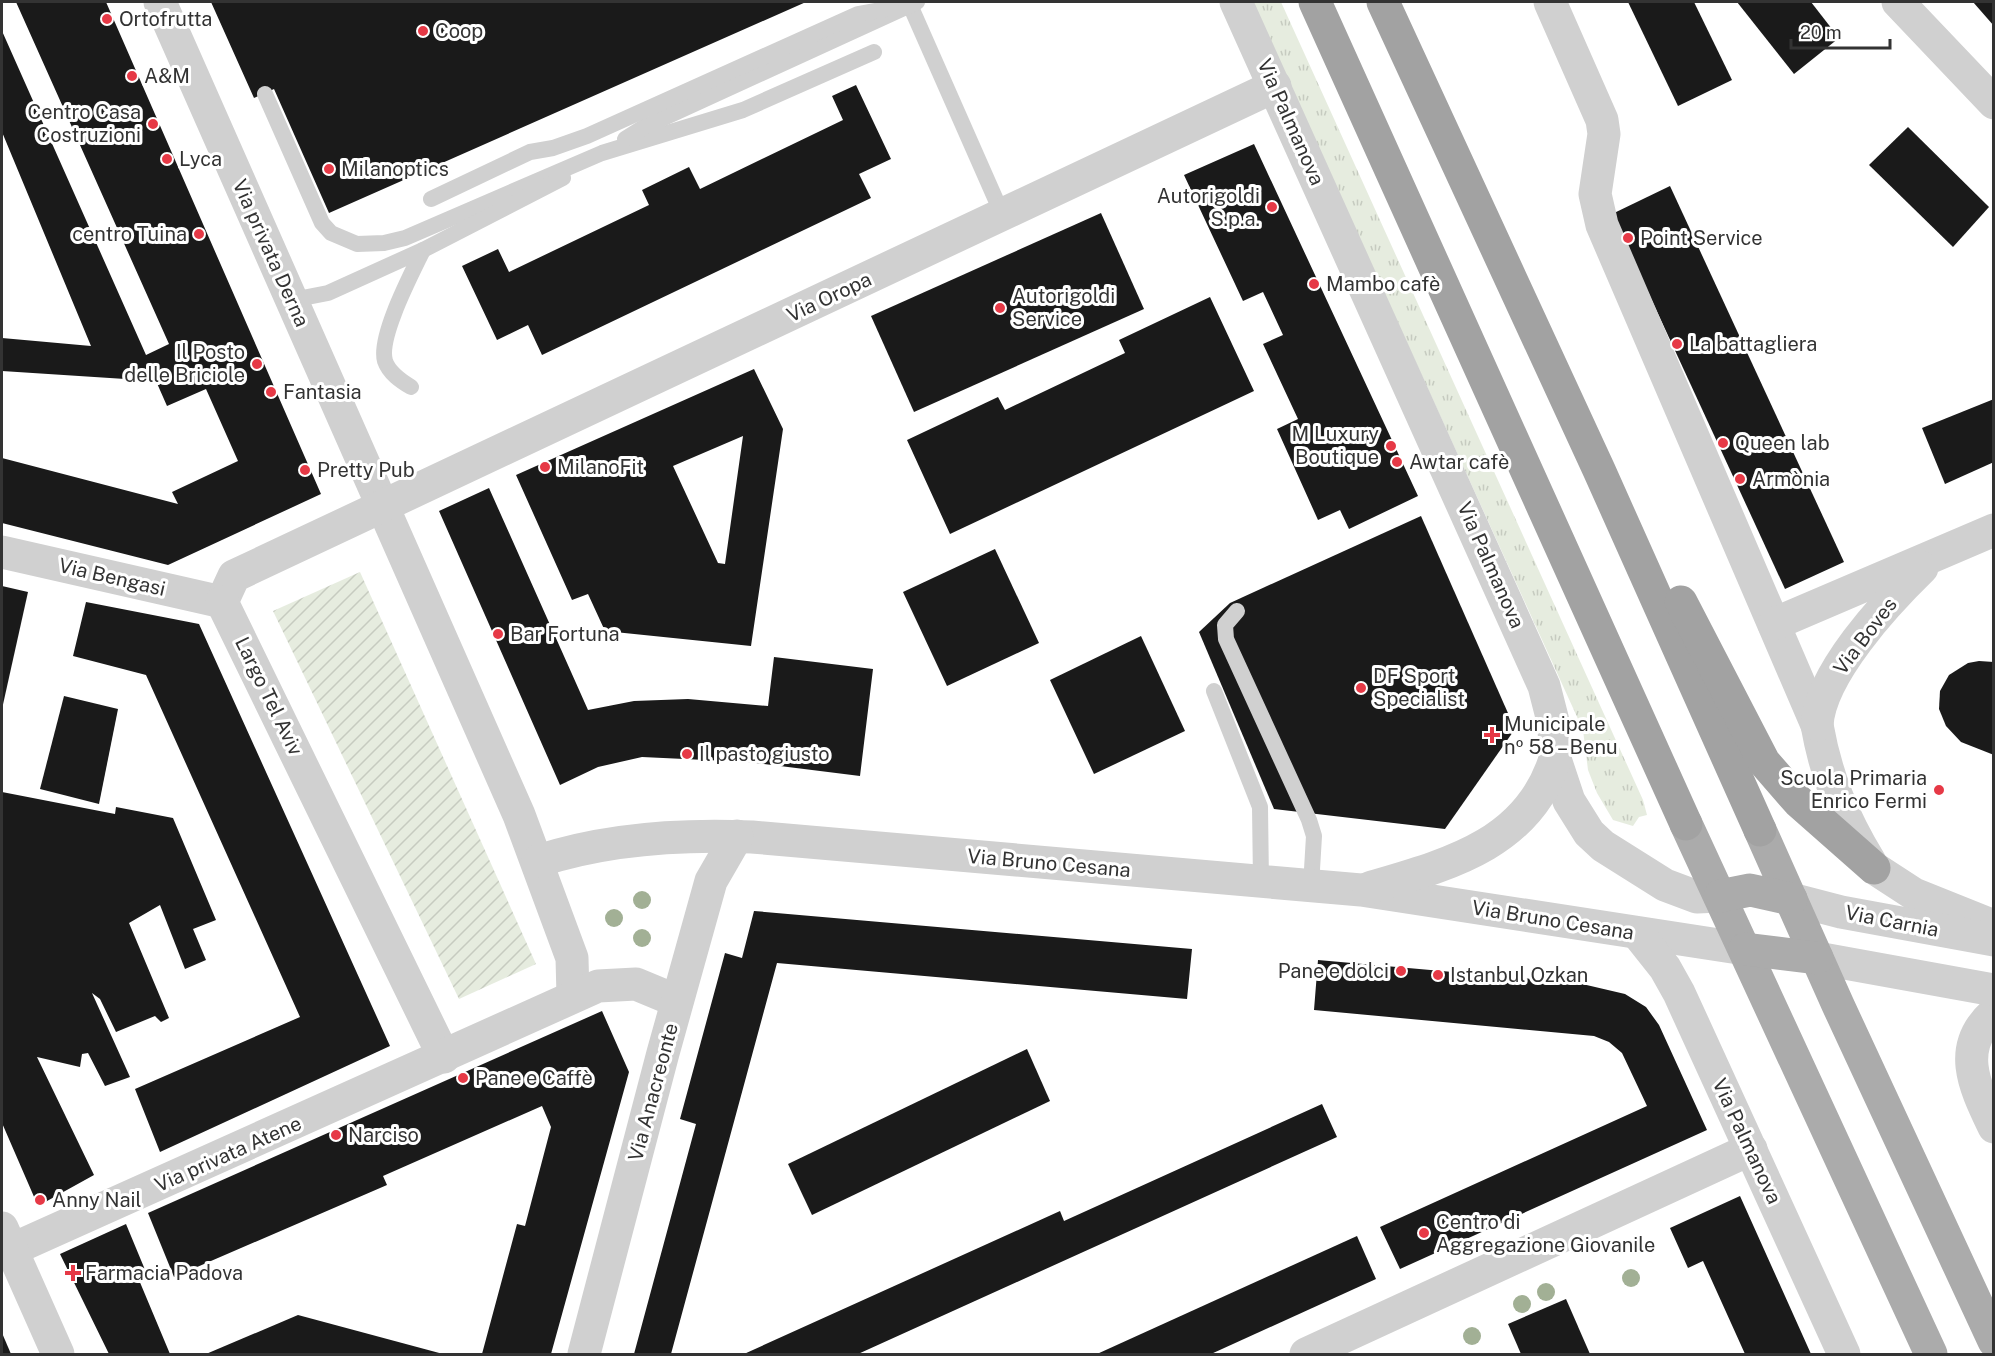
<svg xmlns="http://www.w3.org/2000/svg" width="1995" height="1356" viewBox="0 0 1995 1356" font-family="'Public Sans',sans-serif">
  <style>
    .grass { fill: url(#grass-tufts) }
    .garden { fill: url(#garden-furrows) }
    .building { fill: #1a1a1a; fill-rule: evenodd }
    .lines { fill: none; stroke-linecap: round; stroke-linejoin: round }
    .service { stroke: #d0d0d0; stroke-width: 16 }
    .minor { stroke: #d0d0d0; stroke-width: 33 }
    .tertiary { stroke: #d0d0d0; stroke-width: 33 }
    .primary { stroke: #ababab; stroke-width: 33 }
    .trunk { stroke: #a2a2a2; stroke-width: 33 }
    .tree { fill: #a2b095 }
    .poi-dot { fill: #e63946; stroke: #fff; stroke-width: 2 }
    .labels { text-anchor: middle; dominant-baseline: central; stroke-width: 6; stroke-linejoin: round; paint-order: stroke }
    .poi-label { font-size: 20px; fill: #333; stroke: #fff; text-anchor: start }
    .street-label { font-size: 20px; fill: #333; stroke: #fff }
  </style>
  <defs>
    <pattern id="grass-tufts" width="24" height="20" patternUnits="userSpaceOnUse" patternTransform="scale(1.5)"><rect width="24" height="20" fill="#e6ecdf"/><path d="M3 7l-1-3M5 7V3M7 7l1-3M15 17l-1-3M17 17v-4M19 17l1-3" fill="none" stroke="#c6cbc0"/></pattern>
    <pattern id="garden-furrows" width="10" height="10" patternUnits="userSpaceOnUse" patternTransform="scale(1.5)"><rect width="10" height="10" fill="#e6ecdf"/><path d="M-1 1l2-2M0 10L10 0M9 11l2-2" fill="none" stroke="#c6cbc0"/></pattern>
  </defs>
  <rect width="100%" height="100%" fill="#fff"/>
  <polygon class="grass" points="1252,2 1281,2 1643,800 1647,815 1639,817 1633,826 1613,820 1597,793 1588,770 1583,730"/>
  <polygon class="garden" points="360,572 536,964 459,999 273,611"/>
  <g class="building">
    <polygon points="16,2 106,2 321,494 168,565 2,523 2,458 178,504 172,492 238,461 206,389 167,406 156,381 2,371 2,338 91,346 2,132 2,31 146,355 169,344"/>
    <polygon points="211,2 806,2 329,213 274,89 254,98"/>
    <polygon points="1628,2 1694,2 1732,80 1678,106"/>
    <polygon points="1737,2 1811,2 1839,38 1794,74"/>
    <polygon points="1973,2 1994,2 1994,26"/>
    <polygon points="856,85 891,159 859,174 871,198 542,355 528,325 497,340 462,266 498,249 509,272 649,205 642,190 689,167 700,189 843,120 832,96"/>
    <polygon points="1908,127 1989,207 1953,247 1869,165"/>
    <polygon points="1254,144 1418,496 1349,529 1340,510 1318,520 1277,429 1298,419 1263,344 1283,335 1263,292 1243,301 1184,175"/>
    <polygon points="1670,186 1844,562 1785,589 1612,214"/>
    <polygon points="1101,213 1144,309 914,412 871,316"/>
    <polygon points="1210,297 1254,391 950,534 907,440 998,397 1005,410 1125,353 1119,340"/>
    <path d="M754,369l29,60 -32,217 -146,-15 -17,-37 -16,6 -56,-125zM743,436l-18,128 -7,-1 -45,-97z"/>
    <polygon points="1994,399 1994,462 1945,484 1922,428"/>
    <polygon points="489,488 588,710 634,701 688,699 768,706 774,657 873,669 860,776 748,762 642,757 598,767 560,785 439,511"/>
    <polygon points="1421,516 1515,729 1445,829 1274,809 1199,632 1230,603"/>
    <polygon points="995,549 1039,643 947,686 903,592"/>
    <polygon points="2,586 28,592 2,709"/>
    <polygon points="86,602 199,624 390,1046 160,1152 135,1089 300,1017 146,675 73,656"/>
    <polygon points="1141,636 1185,731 1094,774 1050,680"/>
    <polygon points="1979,661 1994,662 1994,755 1961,742 1946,726 1939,709 1940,691 1949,675 1968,663"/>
    <polygon points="64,696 118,709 99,804 40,789"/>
    <polygon points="2,792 115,814 116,807 173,818 216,920 193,929 206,960 185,969 160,905 129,923 169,1018 161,1022 155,1016 116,1032 100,999 92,993 130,1077 105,1086 88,1053 82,1054 80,1067 37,1057 94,1175 38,1206 2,1123"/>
    <polygon points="754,911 1192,949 1187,999 777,963 671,1354 634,1354 696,1124 680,1119 725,953 742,958"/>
    <polygon points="1318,960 1578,983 1625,994 1646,1007 1659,1025 1707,1130 1400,1269 1380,1227 1647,1106 1622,1053 1609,1042 1594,1036 1314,1010"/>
    <polygon points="602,1011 629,1072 551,1354 482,1354 517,1224 525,1226 551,1127 542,1106 383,1176 387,1185 174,1277 148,1213"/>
    <polygon points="1027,1049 1050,1101 812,1215 788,1164"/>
    <polygon points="1322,1104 1337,1137 858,1354 744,1354 1060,1211 1064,1221"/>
    <polygon points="1740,1196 1811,1354 1745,1354 1703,1261 1688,1268 1670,1228"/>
    <polygon points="126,1224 148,1277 139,1280 170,1354 109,1354 60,1254"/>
    <polygon points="1357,1236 1376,1279 1211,1354 1097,1354"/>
    <polygon points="1566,1299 1590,1354 1521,1354 1508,1324"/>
    <polygon points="298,1315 443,1354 206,1354"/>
    <polygon points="2,1333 11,1354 2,1354"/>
  </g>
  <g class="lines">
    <g class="service">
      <polyline points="910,5 1003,216"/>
      <polyline points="265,94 322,223 331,233 357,244 384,243 405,238 602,153 743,110 874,52"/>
      <polyline points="625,139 644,127 917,2"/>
      <polyline points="431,199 530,152 553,148 587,136 858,14 891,8"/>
      <polyline points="292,300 328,293 423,250 563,178"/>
      <path d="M411,387c-10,-6 -22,-14 -26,-26 -7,-24 27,-88 38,-111"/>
      <polyline points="1237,611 1225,625 1226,639 1309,820 1314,836 1311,886"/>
      <polyline points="1214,691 1260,807 1261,882"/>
    </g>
    <g class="minor">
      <polyline points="160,2 519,815 572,958 573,996"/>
      <polyline points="1236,2 1544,686 1554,725 1555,759 1569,801 1589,833 1603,846 1665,885 1697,897 1720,896"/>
      <path d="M1550,2l52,118 2,14 -9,60 7,31 215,500c9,51 26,93 53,137"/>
      <polyline points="2,552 222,602"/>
      <polyline points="222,602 234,576 1275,86"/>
      <polyline points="222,602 444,1057"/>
      <polyline points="1774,624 1994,530"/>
      <path d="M1817,725c3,-51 69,-122 105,-157"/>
      <path d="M538,861c67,-22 144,-27 214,-24l609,53 384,59"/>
      <path d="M1369,888c78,-23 159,-43 186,-129"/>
      <polyline points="1638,934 1665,968 1679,993 1844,1354"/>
      <path d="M1994,1013c-39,35 -19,74 0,114"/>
      <polyline points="2,1254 598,986 636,984 677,1001"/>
      <polyline points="584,1354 663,1053 711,881 737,836"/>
      <polyline points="1306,1354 1751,1149"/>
    </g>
    <g class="tertiary">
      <polyline points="1898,2 1994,103"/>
      <polyline points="1874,868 1914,894 1989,924"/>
      <polyline points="1791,899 1841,912 1994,940"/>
      <polyline points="1817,958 1994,990"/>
      <polyline points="2,1228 58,1354"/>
    </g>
    <g class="primary">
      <polyline points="1686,824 1931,1354"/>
      <polyline points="1760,830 1838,1005 1994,1341"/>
      <polyline points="1720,896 1750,890 1791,899"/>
      <polyline points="1745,949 1817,958"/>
    </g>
    <g class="trunk">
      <polyline points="1315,2 1686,824"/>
      <polyline points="1383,2 1599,470 1760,830"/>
      <polyline points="1681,602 1764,762 1798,801 1874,868"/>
    </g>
  </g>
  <g class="tree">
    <circle cx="642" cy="900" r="9"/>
    <circle cx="614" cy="918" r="9"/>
    <circle cx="642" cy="938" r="9"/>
    <circle cx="1631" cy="1278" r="9"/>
    <circle cx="1546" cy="1292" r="9"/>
    <circle cx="1522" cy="1304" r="9"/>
    <circle cx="1472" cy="1336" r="9"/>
  </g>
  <g class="poi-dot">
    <circle cx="107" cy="19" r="6"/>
    <circle cx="423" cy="31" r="6"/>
    <circle cx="132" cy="76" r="6"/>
    <circle cx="153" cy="124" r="6"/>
    <circle cx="167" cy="159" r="6"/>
    <circle cx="329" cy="169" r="6"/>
    <circle cx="1272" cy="207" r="6"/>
    <circle cx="199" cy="234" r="6"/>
    <circle cx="1628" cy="238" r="6"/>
    <circle cx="1314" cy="284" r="6"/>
    <circle cx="1000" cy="308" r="6"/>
    <circle cx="1677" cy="344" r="6"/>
    <circle cx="257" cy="364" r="6"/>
    <circle cx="271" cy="392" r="6"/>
    <circle cx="1723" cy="443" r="6"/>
    <circle cx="1391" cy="446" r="6"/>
    <circle cx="1397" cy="462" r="6"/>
    <circle cx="545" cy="467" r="6"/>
    <circle cx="305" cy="470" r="6"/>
    <circle cx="1740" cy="479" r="6"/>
    <circle cx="498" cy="634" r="6"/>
    <circle cx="1361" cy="688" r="6"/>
    <path d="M1489 726h6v6h6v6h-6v6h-6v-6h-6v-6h6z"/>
    <circle cx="687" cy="754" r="6"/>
    <circle cx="1939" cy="790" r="6"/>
    <circle cx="1401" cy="971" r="6"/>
    <circle cx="1438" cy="975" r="6"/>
    <circle cx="463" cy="1078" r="6"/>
    <circle cx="336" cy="1135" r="6"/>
    <circle cx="40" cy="1200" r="6"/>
    <circle cx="1424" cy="1233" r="6"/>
    <path d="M70 1264h6v6h6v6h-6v6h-6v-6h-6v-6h6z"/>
  </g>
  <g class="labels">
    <g class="poi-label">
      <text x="119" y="19">Ortofrutta</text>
      <text x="435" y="31">Coop</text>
      <text x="144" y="76">A&amp;M</text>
      <text x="141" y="112" text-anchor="end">Centro Casa<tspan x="141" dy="23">Costruzioni</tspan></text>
      <text x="179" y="159">Lyca</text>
      <text x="341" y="169">Milanoptics</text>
      <text x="1260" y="196" text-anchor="end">Autorigoldi<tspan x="1260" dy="23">S.p.a.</tspan></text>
      <text x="187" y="234" text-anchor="end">centro Tuina</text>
      <text x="1640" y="238">Point Service</text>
      <text x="1326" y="284">Mambo cafè</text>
      <text x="1012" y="296">Autorigoldi<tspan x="1012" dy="23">Service</tspan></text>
      <text x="1689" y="344">La battagliera</text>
      <text x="245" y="352" text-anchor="end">Il Posto<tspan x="245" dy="23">delle Briciole</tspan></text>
      <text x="283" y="392">Fantasia</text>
      <text x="1379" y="434" text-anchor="end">M Luxury<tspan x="1379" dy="23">Boutique</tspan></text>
      <text x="1735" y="443">Queen lab</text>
      <text x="1409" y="462">Awtar cafè</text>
      <text x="557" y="467">MilanoFit</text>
      <text x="317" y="470">Pretty Pub</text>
      <text x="1752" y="479">Armònia</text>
      <text x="510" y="634">Bar Fortuna</text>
      <text x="1373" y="676">DF Sport<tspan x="1373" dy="23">Specialist</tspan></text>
      <text x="1504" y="724">Municipale<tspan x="1504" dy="23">nº 58 – Benu</tspan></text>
      <text x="699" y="754">Il pasto giusto</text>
      <text x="1927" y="778" text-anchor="end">Scuola Primaria<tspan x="1927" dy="23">Enrico Fermi</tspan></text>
      <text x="1389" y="971" text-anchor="end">Pane e dolci</text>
      <text x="1450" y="975">Istanbul Ozkan</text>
      <text x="475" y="1078">Pane e Caffè</text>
      <text x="348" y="1135">Narciso</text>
      <text x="52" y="1200">Anny Nail</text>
      <text x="1436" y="1222">Centro di<tspan x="1436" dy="23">Aggregazione Giovanile</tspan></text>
      <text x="85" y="1273">Farmacia Padova</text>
    </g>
    <g class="street-label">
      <text transform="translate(1291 122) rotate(66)">Via Palmanova</text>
      <text transform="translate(271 253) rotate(66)">Via privata Derna</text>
      <text transform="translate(829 297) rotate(-25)">Via Oropa</text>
      <text transform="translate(1491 565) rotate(66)">Via Palmanova</text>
      <text transform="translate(112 577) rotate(13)">Via Bengasi</text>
      <text transform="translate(1865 636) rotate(-53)">Via Boves</text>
      <text transform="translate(269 696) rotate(64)">Largo Tel Aviv</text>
      <text transform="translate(1049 863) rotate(5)">Via Bruno Cesana</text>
      <text transform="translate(1553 920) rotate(9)">Via Bruno Cesana</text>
      <text transform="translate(1892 921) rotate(11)">Via Carnia</text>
      <text transform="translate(653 1092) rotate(-75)">Via Anacreonte</text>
      <text transform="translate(1747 1141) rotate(65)">Via Palmanova</text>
      <text transform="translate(228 1154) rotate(-24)">Via privata Atene</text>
    </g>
  </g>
  <rect width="1995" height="1356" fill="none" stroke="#333333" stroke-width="6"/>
  <path d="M1791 39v9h99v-9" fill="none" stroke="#333333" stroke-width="3"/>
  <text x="1800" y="39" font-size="18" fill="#333333" stroke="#ffffff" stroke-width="4.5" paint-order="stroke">20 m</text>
</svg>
